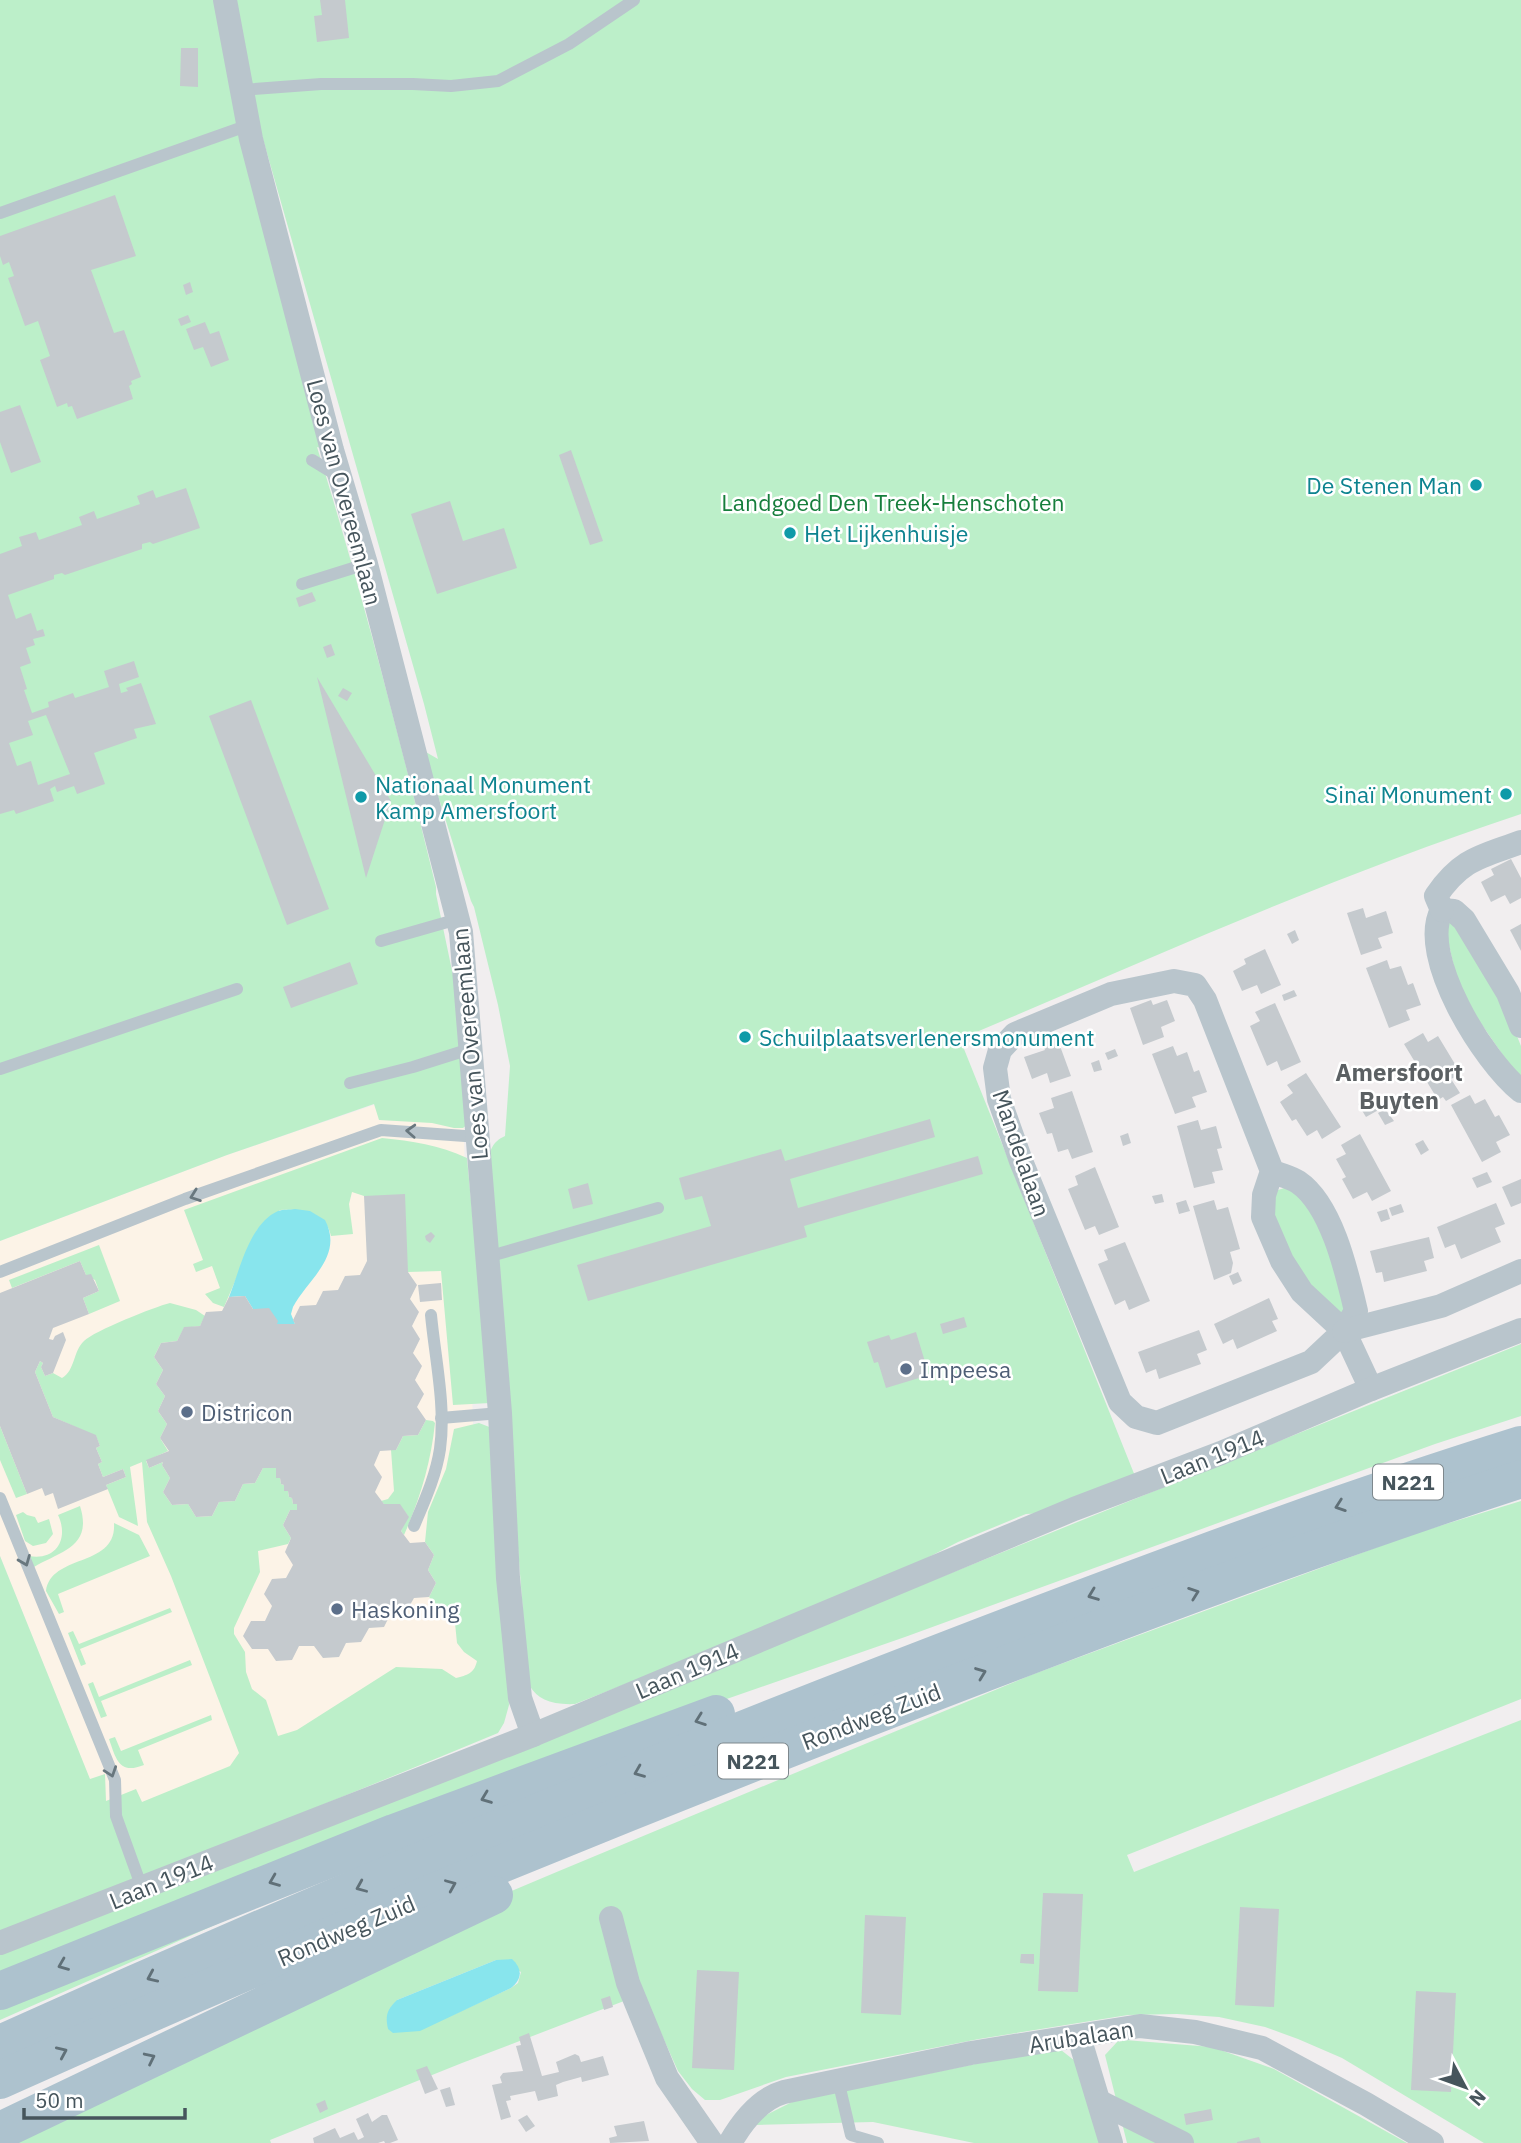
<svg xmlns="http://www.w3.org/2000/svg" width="1521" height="2143" viewBox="0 0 1521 2143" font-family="'IBM Plex Sans',sans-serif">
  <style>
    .commercial { fill: #fcf3e7 }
    .green { fill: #bcefc9; fill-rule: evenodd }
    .water { fill: #88e5ed }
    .building { fill: #c5cace; fill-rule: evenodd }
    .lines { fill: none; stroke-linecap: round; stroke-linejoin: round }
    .lane { stroke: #b9c5cc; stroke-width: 12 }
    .street { stroke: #b9c5cc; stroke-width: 24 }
    .primary { stroke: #adc2ce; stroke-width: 38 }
    .oneway { stroke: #68777e }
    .oneway2 { stroke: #607078 }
    .culture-dot { fill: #0f9aa8; stroke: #fff; stroke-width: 2.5 }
    .service-dot { fill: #5c6f8a; stroke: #fff; stroke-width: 2.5 }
    .labels { text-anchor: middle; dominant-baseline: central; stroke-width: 5; stroke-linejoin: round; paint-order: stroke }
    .shield { fill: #fff; stroke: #7e888d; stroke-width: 2 }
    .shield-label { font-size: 21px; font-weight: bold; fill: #46555c }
    .culture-label { font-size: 23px; fill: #0d838f; stroke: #fff; text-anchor: start }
    .street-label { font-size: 23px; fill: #46555c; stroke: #fff }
    .park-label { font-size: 23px; fill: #167e3c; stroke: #fff }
    .service-label { font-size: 23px; fill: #4e5e75; stroke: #fff; text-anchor: start }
    .neighbourhood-label { font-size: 24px; font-weight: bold; fill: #5b6063; stroke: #fff }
  </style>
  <rect width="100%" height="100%" fill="#f1eeef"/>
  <polygon class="commercial" points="462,1075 481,1676 110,1822 90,1780 0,1556 0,1241 227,1155"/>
  <g class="green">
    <path d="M0,0h1521v814c-191,63 -376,147 -561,225l175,437 -90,37 -19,1 -68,28 -56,29 -185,77 -142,56c-63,3 -51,-47 -52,-92l-35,-449c2,-13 4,-21 17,-27l5,-70 -12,-61 -24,-98 -3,-6 -47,-150 14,8 -14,-55 -167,-586 76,334 -16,-5c45,145 83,292 119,440v7l37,177 -5,53 -5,4h-9l-22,-5 -53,-3 -5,-16 -147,51 -227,86z"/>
    <polygon points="1449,918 1500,994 1521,1046 1521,1077 1518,1077 1460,993 1443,919"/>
    <path d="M382,1138c30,3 57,7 85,20l23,245 -37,2 -12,-134 -33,1 -44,-76 -12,-4 -3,12 4,30 -22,2c-5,-25 -30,-27 -51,-26l-23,20 -33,77 -11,-4 -8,-9 15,-6 -8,-22 -16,6 -3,-8 10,-4 -19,-50z"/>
    <polygon points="1290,1186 1313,1208 1345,1296 1344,1320 1296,1272 1269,1202 1275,1191"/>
    <polygon points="99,1245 120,1301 89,1314 83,1298 99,1291 95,1280 86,1275 80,1261 12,1288 9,1280"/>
    <path d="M170,1303l26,7 9,6 -5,10 -16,2 -7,13 -16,2 -7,14 9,13 -7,14 9,12 -7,15 9,13 -7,14 8,13 -22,10 3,7 14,-6 -1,3 8,13 -7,14 9,13 16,-1 8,13 16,-1 7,-14 16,-1 8,-17 12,-1 8,-15h13v10h4l1,6 3,1v6h4l1,6 3,1 1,6h4v6h-7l-7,15 8,13 -3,6 -30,7 2,21 -26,56v6l11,18 1,20 6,17 14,11 12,36 19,-6 99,-63 46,2 14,9c11,-3 18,-4 21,-17l-13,-9 -7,-9 -2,-20 -26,-26 7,-14 -8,-13 6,-15 -9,-13 3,-30 18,-43 8,-40 25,-6 13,5 17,277 -5,18 -6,10 -58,24 -440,179v-380l90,223 15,-5 1,27 30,-12 6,13 88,-36 9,-13 -68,-177 -24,-54 -5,-60 -12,5 8,59 -19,-9 -13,-32 20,-8 -3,-8 -20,8 -5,-13 4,-2 -6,-14 4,-2 -4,-10 -43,-19 -18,-45 5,-11 3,2 -2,4 4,9 8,-3 9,5c13,-7 11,-27 22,-37 10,-10 70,-34 86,-38z"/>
    <path d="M1521,1344v72l-86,28 -530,193 -187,65 -718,273v-21c508,-202 1014,-407 1521,-610z"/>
    <path d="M426,1420l7,1 2,2c-4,39 -15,76 -31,112l-3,-4 7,-15 -9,-12h-15l-3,-3 7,-2 6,-8 -3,-41h5l7,-14 15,-1z"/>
    <polygon points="0,1426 27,1494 16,1498 0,1460"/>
    <path d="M1521,1501v198l-394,156 7,17 387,-152v423h-37l-142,-85 -44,-19 -33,-12 -46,-10 -42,-3 -49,1 -149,24 -193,38 -66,23h-15l-13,-11 -14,-18 -35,-78 -27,-84 -15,2 23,90 -162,62 -192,77 1,3h-271l464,-232 95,-40 472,-196 379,-140zM496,1960l25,12 -3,11 -7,5 -63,29 -51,-17z"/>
    <path d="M80,1506c13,41 -19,45 -46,61l-5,-11c28,5 40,-18 29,-41z"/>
    <polygon points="23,1512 27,1515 35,1517 38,1523 49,1519 53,1534 46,1543 33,1546 25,1541 16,1515"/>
    <path d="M114,1523l25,12 11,21 -92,38 6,18 -5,2 -13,-23c5,-38 71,-23 68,-68z"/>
    <polygon points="170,1608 172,1612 80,1649 86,1664 81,1666 68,1633 73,1631 79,1644"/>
    <polygon points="190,1660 192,1665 101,1701 107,1716 101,1718 88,1684 93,1682 99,1697"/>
    <path d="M211,1715l1,5 -74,30 6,15c-25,10 -28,-6 -35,-26l6,-2 6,14z"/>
    <polygon points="414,1837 0,2020 0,1997"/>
    <polygon points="1125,2040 1212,2047 1274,2069 1407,2143 1127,2143 1105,2055 1118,2041"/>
    <polygon points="1061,2050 1075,2061 1100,2143 974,2143 873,2122 755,2125 764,2116 794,2101 985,2062"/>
  </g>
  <g class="water">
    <path d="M295,1209l15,2 15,9c19,36 -17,59 -32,87l-2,7 4,10h-18l-24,-15 -8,-13 -16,1c11,-27 20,-73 49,-86 5,-2 12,-1 17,-2z"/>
    <path d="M512,1959c11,10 10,20 -1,29l-91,43 -27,2 -5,-4c-3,-14 -1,-19 9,-29l99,-40z"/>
  </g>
  <g class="building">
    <polygon points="320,0 345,0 349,38 317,42 314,16 322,15"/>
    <polygon points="181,48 198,48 198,87 180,86"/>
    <polygon points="115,195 136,256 91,270 114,333 124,330 141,377 131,381 132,384 129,386 133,399 77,419 72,406 68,407 67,403 57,407 40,360 50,356 38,321 25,326 8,278 14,276 9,262 3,265 0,256 0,236"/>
    <polygon points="190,282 193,292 186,295 183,285"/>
    <polygon points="188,315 191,322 181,326 178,319"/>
    <polygon points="205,322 210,334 219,331 229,360 211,367 203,347 194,350 186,329"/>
    <polygon points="20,405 41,462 11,473 0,442 0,412"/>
    <polygon points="571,450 603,541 590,545 559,455"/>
    <path d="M186,488l14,40 -47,16 -3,-2 -8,2v5l-77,26 -3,-2 -8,2v4l-46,16 8,24 15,-6 6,18 6,-2 2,7 -12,3 2,6 -9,3 5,15 -11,4 7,22 -3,1 8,23 17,-6 -1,-5 25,-9 2,5 34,-11 -5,-16 30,-10 5,16 -20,7 2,9 7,-2 -2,-3 15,-5 15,41 -22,5 3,9 -43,15 11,31 -28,10 -3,-8 -17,6 -2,-6 -5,3 4,12 -38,13 -2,-4 -14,4v-260l22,-8 -3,-9 17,-5 3,8 43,-15 -3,-8 15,-6 3,8 43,-15 -3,-8 16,-6 3,8zM46,715l24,59 -32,11 -7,-24 -14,5 -8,-23 24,-8 -5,-14z"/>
    <polygon points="450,501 463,541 504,528 517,568 437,594 411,514"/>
    <polygon points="312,592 316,601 299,607 296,598"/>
    <polygon points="331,644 335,655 327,658 323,647"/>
    <polygon points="317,677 391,801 366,878"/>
    <polygon points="343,688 352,693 347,701 338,696"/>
    <polygon points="251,700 329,909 287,925 209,716"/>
    <polygon points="1511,859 1521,878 1521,898 1510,904 1505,895 1491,902 1481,882 1494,875 1491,869"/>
    <polygon points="1363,908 1366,918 1386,911 1393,933 1378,938 1382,948 1361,955 1347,913"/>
    <polygon points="1521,924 1521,951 1510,930"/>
    <polygon points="1295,930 1299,940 1292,944 1287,934"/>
    <polygon points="1265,949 1281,985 1261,994 1257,985 1242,991 1233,971 1246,964 1244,959"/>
    <polygon points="1387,960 1390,969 1401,966 1408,985 1413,983 1421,1005 1406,1010 1410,1020 1389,1028 1366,968"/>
    <polygon points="350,962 358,984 291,1008 283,987"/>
    <polygon points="1294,990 1297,996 1284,1001 1282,995"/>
    <polygon points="1151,1000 1153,1005 1167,1000 1175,1021 1161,1027 1164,1037 1143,1045 1130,1008"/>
    <polygon points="1275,1003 1301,1062 1281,1071 1277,1061 1267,1066 1250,1026 1260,1021 1255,1012"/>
    <polygon points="1423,1033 1428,1042 1438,1036 1461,1074 1451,1079 1460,1093 1446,1101 1443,1097 1438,1100 1404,1044"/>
    <polygon points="1056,1035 1071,1076 1050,1083 1047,1073 1032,1079 1024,1057 1045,1050 1041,1040"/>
    <polygon points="1173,1046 1177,1056 1187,1052 1194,1072 1199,1070 1207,1092 1192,1097 1196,1107 1175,1114 1152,1054"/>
    <polygon points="1115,1049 1118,1056 1108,1060 1105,1053"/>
    <polygon points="1099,1060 1102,1070 1094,1072 1091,1063"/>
    <polygon points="1306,1073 1341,1127 1322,1139 1317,1130 1307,1136 1296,1119 1292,1121 1280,1102 1293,1093 1287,1085"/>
    <polygon points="1072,1091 1093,1152 1072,1159 1068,1149 1058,1152 1052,1133 1047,1134 1039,1113 1054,1108 1051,1098"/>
    <polygon points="1374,1094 1382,1108 1366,1117 1358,1104"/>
    <polygon points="1470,1095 1475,1104 1485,1099 1495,1117 1499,1115 1510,1135 1496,1142 1501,1152 1482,1162 1451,1105"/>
    <polygon points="1385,1109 1394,1121 1385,1125 1378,1113"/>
    <polygon points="930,1119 935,1137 790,1179 798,1208 978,1156 983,1174 804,1226 807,1237 588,1301 577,1265 711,1226 702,1196 685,1200 679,1178 781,1149 785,1161"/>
    <polygon points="1198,1120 1201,1130 1216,1126 1222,1148 1217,1149 1223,1170 1212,1172 1215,1183 1194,1188 1177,1126"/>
    <polygon points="1128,1133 1131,1143 1123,1146 1120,1136"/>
    <polygon points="1360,1134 1391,1191 1372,1201 1367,1192 1353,1199 1342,1179 1346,1177 1336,1159 1346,1154 1341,1145"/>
    <polygon points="1423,1140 1429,1150 1421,1155 1415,1144"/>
    <polygon points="1095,1167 1119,1227 1099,1235 1095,1226 1085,1230 1068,1189 1078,1185 1075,1176"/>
    <polygon points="1487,1172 1492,1182 1477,1188 1472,1178"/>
    <polygon points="1521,1179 1521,1203 1511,1207 1502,1187"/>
    <polygon points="588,1183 593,1204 573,1209 568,1189"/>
    <polygon points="405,1194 408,1272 417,1285 410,1299 419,1312 412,1326 420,1339 413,1353 422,1366 415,1380 424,1394 417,1407 426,1420 418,1435 403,1436 396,1450 380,1451 374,1465 382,1477 375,1492 384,1504 400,1504 409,1517 401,1531 410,1543 425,1542 434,1555 428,1570 436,1583 429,1597 414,1598 406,1612 391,1613 384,1627 369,1628 361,1642 346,1643 339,1657 323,1658 314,1646 299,1646 292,1660 276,1661 268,1649 252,1649 243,1636 251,1621 265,1621 272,1606 264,1594 272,1579 286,1578 293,1565 285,1552 291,1538 283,1525 290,1510 297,1510 297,1504 293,1504 292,1498 289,1497 288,1491 284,1491 284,1485 281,1484 280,1478 276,1478 276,1468 263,1468 255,1483 243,1484 235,1501 219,1502 212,1516 196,1517 188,1504 172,1505 163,1492 170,1478 162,1465 163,1462 149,1468 146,1460 169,1451 160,1438 167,1424 158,1411 165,1396 156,1384 163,1370 154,1357 161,1343 177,1341 184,1327 200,1326 206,1312 222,1311 229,1297 245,1296 253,1309 269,1308 278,1321 277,1324 295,1324 293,1320 300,1306 316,1305 323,1291 338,1290 345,1276 360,1275 367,1261 364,1196"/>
    <polygon points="1162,1194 1164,1202 1155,1204 1152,1196"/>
    <polygon points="1186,1200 1190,1211 1179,1214 1176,1203"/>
    <polygon points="1214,1200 1217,1210 1228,1207 1240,1249 1230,1252 1233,1263 1231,1273 1214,1280 1193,1206"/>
    <polygon points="1496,1203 1505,1224 1495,1228 1501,1242 1461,1259 1455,1244 1445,1248 1437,1227"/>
    <polygon points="1401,1204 1404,1212 1392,1216 1389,1208"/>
    <polygon points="1387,1209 1390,1219 1381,1222 1377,1212"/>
    <polygon points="431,1232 435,1236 430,1243 426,1240 425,1236"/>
    <polygon points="1429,1237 1434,1258 1424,1261 1427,1271 1384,1282 1382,1272 1376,1273 1370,1251"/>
    <polygon points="1125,1242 1150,1301 1129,1310 1125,1300 1115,1305 1098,1264 1108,1260 1104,1250"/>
    <polygon points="80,1261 86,1275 91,1274 99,1291 83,1298 89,1314 53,1328 49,1339 53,1340 55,1336 63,1332 66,1340 53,1373 45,1376 41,1367 43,1363 40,1361 35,1372 53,1417 96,1435 100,1446 96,1448 102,1462 98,1464 103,1477 123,1469 126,1477 106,1485 108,1489 58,1509 53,1493 45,1496 42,1488 27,1494 0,1426 0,1293"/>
    <polygon points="1238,1272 1242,1281 1233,1285 1229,1276"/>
    <polygon points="441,1283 442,1300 420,1302 418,1285"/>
    <polygon points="1269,1298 1278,1319 1272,1321 1277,1331 1237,1349 1233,1339 1223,1344 1214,1324"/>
    <polygon points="964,1317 967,1327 943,1334 940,1324"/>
    <polygon points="1199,1330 1207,1350 1197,1354 1201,1364 1159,1379 1156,1369 1146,1373 1138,1352"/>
    <polygon points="916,1332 929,1375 886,1388 878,1362 874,1363 867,1342 889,1335 891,1340"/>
    <polygon points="1043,1893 1083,1894 1078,1992 1038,1991"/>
    <polygon points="1240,1907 1279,1909 1274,2007 1235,2005"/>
    <polygon points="865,1915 906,1917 901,2015 861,2013"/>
    <polygon points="1021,1954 1034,1954 1034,1964 1020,1963"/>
    <polygon points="697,1970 739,1972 734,2070 692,2068"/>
    <polygon points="1416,1991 1456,1993 1451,2092 1411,2090"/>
    <polygon points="610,1996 613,2007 604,2010 601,1999"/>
    <polygon points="529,2033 542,2076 559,2072 556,2062 575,2054 579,2056 581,2062 603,2056 609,2075 582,2082 581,2077 563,2082 556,2085 558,2096 538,2101 535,2091 510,2096 511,2100 506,2101 511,2117 501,2120 492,2085 502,2083 500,2077 503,2073 523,2071 516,2046 521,2045 519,2037"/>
    <polygon points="427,2066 438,2089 425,2094 416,2070"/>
    <polygon points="450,2087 455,2105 446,2107 440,2090"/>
    <polygon points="325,2100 328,2109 320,2113 316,2104"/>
    <polygon points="1211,2109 1213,2120 1186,2125 1184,2114"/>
    <polygon points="368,2113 372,2122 382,2115 387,2115 398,2140 390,2143 385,2143 384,2141 378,2143 314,2143 313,2138 335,2128 340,2138 354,2132 358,2140 364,2137 356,2119"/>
    <polygon points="527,2115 535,2126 526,2132 518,2120"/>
    <polygon points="644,2121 649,2141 610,2143 609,2138 617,2136 614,2126"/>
    <polygon points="1259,2137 1261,2143 1237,2143 1237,2142"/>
  </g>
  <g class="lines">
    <g class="lane">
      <polyline points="242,90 321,84 413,84 451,86 498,81 569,44 634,0"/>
      <polyline points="0,213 249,125"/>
      <polyline points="312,460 335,474"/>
      <polyline points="302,584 366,564"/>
      <polyline points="381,941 458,919"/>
      <polyline points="0,1069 237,989"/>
      <polyline points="350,1083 413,1067 470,1049"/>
      <polyline points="487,1257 658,1208"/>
      <polyline points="0,1272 185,1199 381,1130 479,1137"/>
      <polyline points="441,1418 500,1413"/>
      <polyline points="0,1498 115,1780 116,1816 142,1888"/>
      <path d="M414,1526c10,-24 22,-50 26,-77 6,-43 -5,-91 -9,-134"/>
      <polyline points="838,2080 851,2135 878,2143"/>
    </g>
    <g class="street">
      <polyline points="225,0 251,139 332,450 366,564 461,932 500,1413 508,1578 520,1698 533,1735"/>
      <path d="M1442,910c-25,45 42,152 79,181"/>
      <polyline points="1442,910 1454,911 1464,920 1508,993 1521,1026"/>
      <path d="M1442,910l-6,-14c26,-38 45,-39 85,-54"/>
      <path d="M1272,1171l-67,-171 -10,-15 -21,-4 -63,13 -96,40 -15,16 -5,18 4,31 22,62 99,241 16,15 21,6 154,-61 33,-31 12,-20c-9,-38 -24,-106 -58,-129 -8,-5 -18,-7 -26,-11l-8,24 -1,22 19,44 20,31 42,39 27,58"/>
      <polyline points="1344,1331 1441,1306 1521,1271"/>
      <polyline points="611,1918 628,1983 667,2078 712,2143"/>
      <polyline points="0,1943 533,1735 1074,1509 1221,1453 1371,1389 1521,1330"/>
      <polyline points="1079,2037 1111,2143"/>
      <polyline points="1100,2102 1182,2143"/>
      <path d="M730,2143c12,-21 29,-44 54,-51l187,-39 169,-27 55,6 67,16 104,56 66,39"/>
    </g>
    <g class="primary">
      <polyline points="0,1991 394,1833 716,1714"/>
      <path d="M0,2044c290,-131 583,-253 880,-368 211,-82 424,-163 641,-231"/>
      <path d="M0,2080c300,-135 604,-261 911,-379 202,-78 404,-155 610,-222"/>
      <polyline points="0,2131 494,1895"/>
    </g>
  </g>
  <defs><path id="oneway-chevron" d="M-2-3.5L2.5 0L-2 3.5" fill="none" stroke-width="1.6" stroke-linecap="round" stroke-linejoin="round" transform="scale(1.75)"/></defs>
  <g class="oneway">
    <use href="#oneway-chevron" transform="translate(411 1131) rotate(-177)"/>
    <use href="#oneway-chevron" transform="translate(195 1196) rotate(160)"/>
    <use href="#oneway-chevron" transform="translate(25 1561) rotate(68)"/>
    <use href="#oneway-chevron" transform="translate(111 1772) rotate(71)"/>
  </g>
  <g class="oneway2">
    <use href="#oneway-chevron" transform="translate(1340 1506) rotate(161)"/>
    <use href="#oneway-chevron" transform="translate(1194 1593) rotate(-20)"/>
    <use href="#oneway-chevron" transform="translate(1093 1595) rotate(159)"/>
    <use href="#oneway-chevron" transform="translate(981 1673) rotate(-21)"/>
    <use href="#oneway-chevron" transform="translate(700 1720) rotate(160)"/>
    <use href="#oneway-chevron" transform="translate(639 1772) rotate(158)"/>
    <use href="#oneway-chevron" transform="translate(486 1798) rotate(159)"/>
    <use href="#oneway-chevron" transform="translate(274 1881) rotate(158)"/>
    <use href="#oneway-chevron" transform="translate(451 1885) rotate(-23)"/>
    <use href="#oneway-chevron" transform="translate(361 1887) rotate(157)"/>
    <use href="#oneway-chevron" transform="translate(63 1965) rotate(158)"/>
    <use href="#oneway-chevron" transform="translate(152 1977) rotate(156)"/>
    <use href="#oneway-chevron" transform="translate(62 2052) rotate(-24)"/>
    <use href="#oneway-chevron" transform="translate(150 2058) rotate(-26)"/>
  </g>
  <g class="culture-dot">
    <circle cx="1476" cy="485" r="7"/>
    <circle cx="790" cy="533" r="7"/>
    <circle cx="1506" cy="794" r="7"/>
    <circle cx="361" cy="797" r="7"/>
    <circle cx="745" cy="1037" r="7"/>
  </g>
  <g class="service-dot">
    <circle cx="906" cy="1369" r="7"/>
    <circle cx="187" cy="1412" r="7"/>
    <circle cx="337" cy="1609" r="7"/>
  </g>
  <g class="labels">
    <g class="shield">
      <rect x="1373" y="1464.5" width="70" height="35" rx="5"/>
      <rect x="718" y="1743.5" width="70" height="35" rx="5"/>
    </g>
    <g class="shield-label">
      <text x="1408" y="1482">N221</text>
      <text x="753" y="1761">N221</text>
    </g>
    <g class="culture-label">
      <text x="1462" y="485" text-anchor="end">De Stenen Man</text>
      <text x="804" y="533">Het Lijkenhuisje</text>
      <text x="375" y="784">Nationaal Monument<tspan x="375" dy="26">Kamp Amersfoort</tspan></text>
      <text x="1492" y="794" text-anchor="end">Sinaï Monument</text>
      <text x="759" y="1037">Schuilplaatsverlenersmonument</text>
    </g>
    <g class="street-label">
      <text transform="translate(345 492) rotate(75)">Loes van Overeemlaan</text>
      <text transform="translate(469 1044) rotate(-95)">Loes van Overeemlaan</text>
      <text transform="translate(1022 1153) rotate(71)">Mandelalaan</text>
      <text transform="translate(1212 1456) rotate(-22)">Laan 1914</text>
      <text transform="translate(687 1670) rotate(-23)">Laan 1914</text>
      <text transform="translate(871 1716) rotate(-21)">Rondweg Zuid</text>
      <text transform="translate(161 1881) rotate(-22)">Laan 1914</text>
      <text transform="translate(346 1930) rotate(-23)">Rondweg Zuid</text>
      <text transform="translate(1081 2036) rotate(-9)">Arubalaan</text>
    </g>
    <g class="park-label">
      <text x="893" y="502">Landgoed Den Treek-Henschoten</text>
    </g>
    <g class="service-label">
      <text x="920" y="1369">Impeesa</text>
      <text x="201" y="1412">Districon</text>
      <text x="351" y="1609">Haskoning</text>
    </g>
    <g class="neighbourhood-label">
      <text x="1399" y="1072">Amersfoort<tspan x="1399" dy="28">Buyten</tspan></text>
    </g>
  </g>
  <g transform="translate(1465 2087) rotate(131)" stroke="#ffffff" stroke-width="5" paint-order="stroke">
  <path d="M0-5L12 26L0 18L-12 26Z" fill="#46555c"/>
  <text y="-10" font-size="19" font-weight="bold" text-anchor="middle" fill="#46555c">N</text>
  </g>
  <path d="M24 2108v10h161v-10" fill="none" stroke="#46555c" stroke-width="3.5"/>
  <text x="35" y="2108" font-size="21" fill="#46555c" stroke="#ffffff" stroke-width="5" paint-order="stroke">50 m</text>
</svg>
